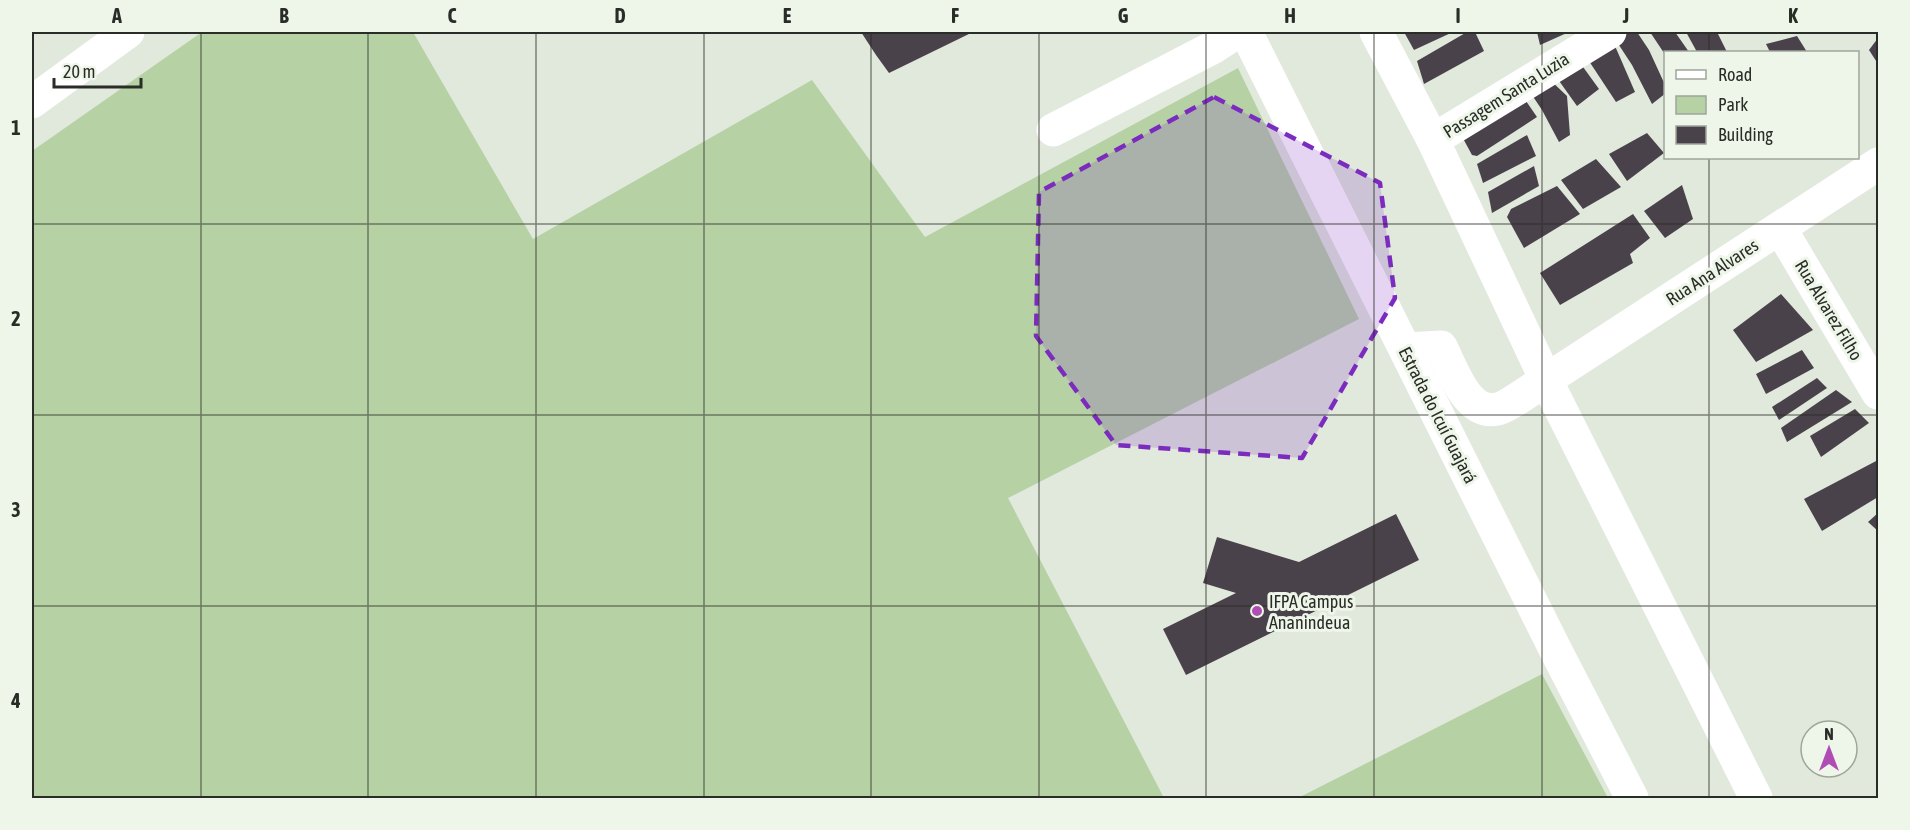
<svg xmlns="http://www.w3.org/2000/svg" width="1910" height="830" viewBox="0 0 1910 830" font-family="'Asap Condensed',sans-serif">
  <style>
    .green { fill: #b6d2a5 }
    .building { fill: #4a424a }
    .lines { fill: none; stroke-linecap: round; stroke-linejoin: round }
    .minor { stroke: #fff; stroke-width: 33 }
    .major { stroke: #fff; stroke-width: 33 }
    .marked { fill: #7b2cbf; fill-opacity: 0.2; stroke: #7b2cbf; stroke-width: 4.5; stroke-dasharray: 12 8; stroke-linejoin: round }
    .grid { fill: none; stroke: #292c27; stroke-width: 1.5; stroke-opacity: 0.55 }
    .poi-dot { fill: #b04db4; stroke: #eef6e9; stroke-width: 2 }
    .labels { text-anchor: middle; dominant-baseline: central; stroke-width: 6; stroke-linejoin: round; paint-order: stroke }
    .street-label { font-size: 18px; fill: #292c27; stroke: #eef6e9 }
    .poi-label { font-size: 18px; fill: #292c27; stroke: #eef6e9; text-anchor: start }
    .neatline { fill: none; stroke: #292c27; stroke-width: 2 }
    .grid-label { font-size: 20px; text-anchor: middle; font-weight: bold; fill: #292c27 }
  </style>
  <rect width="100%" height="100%" fill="#e1e9dc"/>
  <g class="green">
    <polygon points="202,32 413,32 533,239 812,80 925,237 1238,68 1359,319 1008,498 1164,798 32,798 32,151"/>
    <polygon points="1542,674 1608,798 1298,798"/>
  </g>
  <g class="building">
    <polygon points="861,32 973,32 889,73 876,55"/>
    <polygon points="1404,32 1453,32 1414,50"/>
    <polygon points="1467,32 1475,32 1484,51 1424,84 1417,61"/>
    <polygon points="1537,32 1569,32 1540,45"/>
    <polygon points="1630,32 1637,32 1649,50 1666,87 1666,93 1652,104 1632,65 1615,39"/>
    <polygon points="1650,32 1675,32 1689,52 1666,52 1666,56"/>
    <polygon points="1686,32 1717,32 1727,52 1697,52"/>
    <polygon points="1797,36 1807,52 1770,52 1766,44"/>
    <polygon points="1878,38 1878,64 1869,50"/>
    <polygon points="1612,39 1635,92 1616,102 1583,52"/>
    <polygon points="1578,60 1599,89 1577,106 1557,78"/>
    <polygon points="1548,78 1567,96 1570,135 1559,142 1542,110 1528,89"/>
    <polygon points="1526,101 1537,117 1477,156 1472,155 1459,131"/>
    <polygon points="1647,133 1664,153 1627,181 1609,154"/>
    <polygon points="1527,135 1536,156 1483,183 1477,164"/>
    <polygon points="1596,159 1621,187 1583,209 1561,180"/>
    <polygon points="1534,166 1539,186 1492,213 1488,192"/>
    <polygon points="1682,185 1693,219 1665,238 1644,211"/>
    <polygon points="1557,186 1580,214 1524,248 1507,217 1511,209"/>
    <polygon points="1633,214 1650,238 1630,254 1633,263 1560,305 1540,273"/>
    <polygon points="1781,294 1813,330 1756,362 1733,330"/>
    <polygon points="1802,350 1814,368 1766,394 1756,374"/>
    <polygon points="1817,378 1827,388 1779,420 1772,407"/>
    <polygon points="1836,390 1852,402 1787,442 1781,428"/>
    <polygon points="1855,409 1869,423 1821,457 1810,436"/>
    <polygon points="1878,460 1878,497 1822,531 1804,499"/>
    <polygon points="1878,513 1878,531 1868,522"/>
    <polygon points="1396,514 1419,560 1186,675 1163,629 1236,593 1203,583 1217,537 1299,562"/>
  </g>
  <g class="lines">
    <g class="minor">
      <polyline points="1053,130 1214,47 1237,32"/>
      <polyline points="1433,140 1610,32"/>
      <polyline points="1780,228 1878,393"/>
      <polyline points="1546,380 1878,164"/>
    </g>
    <g class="major">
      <polyline points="1246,32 1555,649 1632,798"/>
      <polyline points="1376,32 1433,140 1546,380 1756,798"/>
      <polyline points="32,102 128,32"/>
      <path d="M1406,349l35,-2c11,21 26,69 56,62 9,-1 39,-23 49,-29"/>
    </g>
  </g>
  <path class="marked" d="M1214,97l166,86 15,115 -93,160 -186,-13 -80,-109 3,-144z"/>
  <path class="grid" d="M201,32v766M368,32v766M536,32v766M704,32v766M871,32v766M1039,32v766M1206,32v766M1374,32v766M1542,32v766M1709,32v20M1709,158v640M32,224h1846M32,415h1846M32,606h1846"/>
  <circle class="poi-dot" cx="1257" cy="611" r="6"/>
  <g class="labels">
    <g class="street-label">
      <text transform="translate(1506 95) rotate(-32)">Passagem Santa Luzia</text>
      <text transform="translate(1712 272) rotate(-33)">Rua Ana Alvares</text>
      <text transform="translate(1829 310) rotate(59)">Rua Alvarez Filho</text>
      <text transform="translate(1438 415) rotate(63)">Estrada do Icuí Guajará</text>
    </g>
    <g class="poi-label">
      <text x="1269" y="601">IFPA Campus<tspan x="1269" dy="21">Ananindeua</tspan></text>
    </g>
  </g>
  <rect width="1910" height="830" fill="none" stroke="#eef6e9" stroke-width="66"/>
  <rect x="1664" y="51" width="195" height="108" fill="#eef6e9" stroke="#9fa59b" stroke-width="1.5"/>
  <rect x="1676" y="70" width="30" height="9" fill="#ffffff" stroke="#9fa59b" stroke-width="1.5"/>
  <text x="1718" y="81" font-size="18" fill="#292c27">Road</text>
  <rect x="1676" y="96" width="30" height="18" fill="#b6d2a5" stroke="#9fa59b" stroke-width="1.5"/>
  <text x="1718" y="111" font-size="18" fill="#292c27">Park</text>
  <rect x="1676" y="126" width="30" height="18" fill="#4a424a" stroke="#9fa59b" stroke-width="1.5"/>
  <text x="1718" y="141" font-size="18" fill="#292c27">Building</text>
  <g transform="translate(1829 749)"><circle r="28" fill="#eef6e9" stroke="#9fa59b" stroke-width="1.5"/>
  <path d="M0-4.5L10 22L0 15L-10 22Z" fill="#b04db4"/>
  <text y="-9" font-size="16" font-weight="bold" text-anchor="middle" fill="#292c27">N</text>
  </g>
  <path d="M54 78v9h87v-9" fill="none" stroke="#292c27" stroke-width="3"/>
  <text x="63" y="78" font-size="18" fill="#292c27" stroke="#eef6e9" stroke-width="4.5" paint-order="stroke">20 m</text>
  <rect x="33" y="33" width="1844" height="764" class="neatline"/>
  <g class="grid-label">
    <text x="117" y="23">A</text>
    <text x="284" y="23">B</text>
    <text x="452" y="23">C</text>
    <text x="620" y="23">D</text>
    <text x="787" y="23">E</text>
    <text x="955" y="23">F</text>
    <text x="1123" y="23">G</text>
    <text x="1290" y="23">H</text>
    <text x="1458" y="23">I</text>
    <text x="1626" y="23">J</text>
    <text x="1793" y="23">K</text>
    <text x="16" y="135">1</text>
    <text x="16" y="326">2</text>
    <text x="16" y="517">3</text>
    <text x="16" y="708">4</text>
  </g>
</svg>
